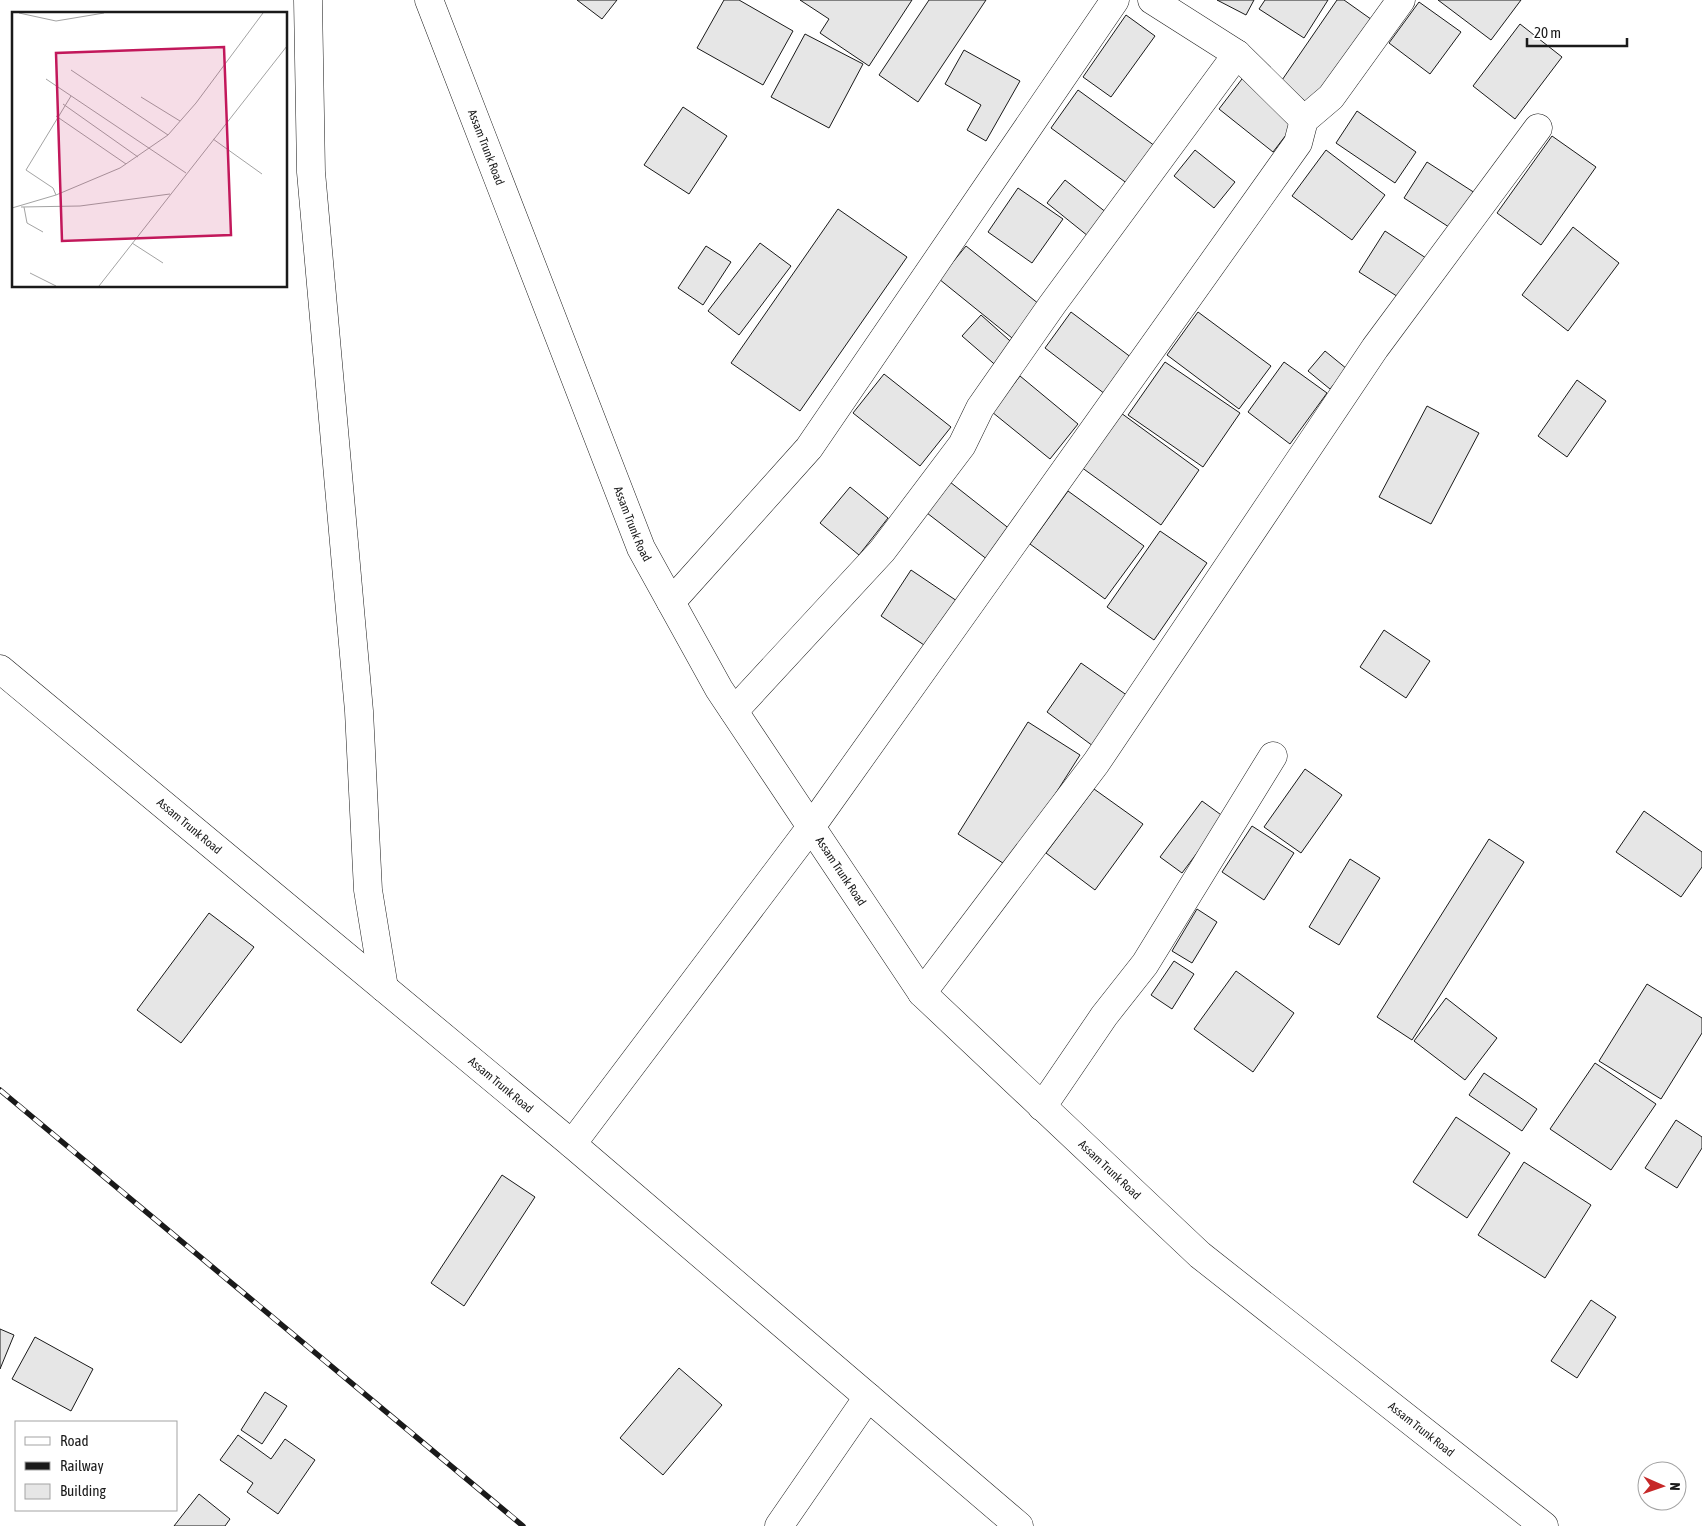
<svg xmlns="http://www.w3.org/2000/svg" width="1702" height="1526" viewBox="0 0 1702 1526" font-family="'Asap Condensed',sans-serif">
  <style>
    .building { fill: #e6e6e6; stroke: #1a1a1a }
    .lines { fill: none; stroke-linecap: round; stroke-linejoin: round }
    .minor-casing { stroke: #1a1a1a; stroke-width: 29 }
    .highway-casing { stroke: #1a1a1a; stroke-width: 29 }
    .minor { stroke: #fff; stroke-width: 28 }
    .highway { stroke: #fff; stroke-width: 28 }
    .rail-casing { stroke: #1a1a1a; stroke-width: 5.5 }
    .rail { stroke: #fff; stroke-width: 4; stroke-dasharray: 11; stroke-linecap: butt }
    .labels { text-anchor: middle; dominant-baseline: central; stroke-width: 4; stroke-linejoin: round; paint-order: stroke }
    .street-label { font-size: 12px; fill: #1a1a1a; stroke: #fff }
    .inset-road { fill: none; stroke: #a3a3a3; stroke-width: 1 }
    .view { fill: #c2185b; fill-opacity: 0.15; stroke: #c2185b; stroke-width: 2.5 }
    .inset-edge { fill: none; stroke: #1a1a1a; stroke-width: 2.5 }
  </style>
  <rect width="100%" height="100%" fill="#fff"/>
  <g class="building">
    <polygon points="577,0 617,0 602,19"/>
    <polygon points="724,0 739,0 793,31 763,85 697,48"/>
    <polygon points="800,0 912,0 869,66 820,33 829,19"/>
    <polygon points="929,0 986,0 918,102 879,75"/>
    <polygon points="1217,0 1254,0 1246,15"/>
    <polygon points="1265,0 1328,0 1304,38 1259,9"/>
    <polygon points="1337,0 1344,0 1375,22 1315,108 1280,83"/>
    <polygon points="1438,0 1521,0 1491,40"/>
    <polygon points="1419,2 1461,32 1430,74 1389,43"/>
    <polygon points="1126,15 1155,36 1111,97 1083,77"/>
    <polygon points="1520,24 1562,57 1515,119 1473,86"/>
    <polygon points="805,34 863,64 829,128 771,97"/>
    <polygon points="964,50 1020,81 986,141 967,130 981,105 945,84"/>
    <polygon points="1245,75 1299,118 1273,152 1219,109"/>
    <polygon points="1078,90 1155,146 1128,184 1051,128"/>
    <polygon points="683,107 727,136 689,194 644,165"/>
    <polygon points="1357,111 1416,152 1395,183 1336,143"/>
    <polygon points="1552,136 1596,167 1541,245 1497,213"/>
    <polygon points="1195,150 1235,182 1214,208 1174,176"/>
    <polygon points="1326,150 1385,195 1352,240 1292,196"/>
    <polygon points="1427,162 1475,193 1452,229 1404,198"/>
    <polygon points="1065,180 1107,213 1088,236 1047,203"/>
    <polygon points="1018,188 1063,219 1032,263 988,232"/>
    <polygon points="838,209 907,257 800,411 731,363"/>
    <polygon points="1573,227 1619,263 1568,331 1522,295"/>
    <polygon points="1385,231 1429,260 1403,300 1359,272"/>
    <polygon points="760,243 791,266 739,335 708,311"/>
    <polygon points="706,246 731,262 703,305 678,288"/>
    <polygon points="966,246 1044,308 1017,342 939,279"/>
    <polygon points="1071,312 1132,358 1105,394 1045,348"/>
    <polygon points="1198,312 1271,366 1239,409 1167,355"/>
    <polygon points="981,315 1018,348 1000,369 962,336"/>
    <polygon points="1325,351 1347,369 1330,389 1308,371"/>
    <polygon points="1165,362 1240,413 1203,467 1128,415"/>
    <polygon points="1284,362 1327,393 1290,444 1248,412"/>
    <polygon points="884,374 951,427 920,466 853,413"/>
    <polygon points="1020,376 1078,424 1050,459 992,412"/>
    <polygon points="1577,380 1606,401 1567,457 1538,436"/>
    <polygon points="1427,406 1479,433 1431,524 1379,497"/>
    <polygon points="1121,413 1199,470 1161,525 1081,467"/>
    <polygon points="950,482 1011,530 988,560 927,513"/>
    <polygon points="850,487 888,518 859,555 820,523"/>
    <polygon points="1068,491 1144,546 1105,599 1030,544"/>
    <polygon points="1160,531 1207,563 1154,640 1107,607"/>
    <polygon points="911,570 957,601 927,647 881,616"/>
    <polygon points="1384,630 1430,661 1406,698 1360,667"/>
    <polygon points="1081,663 1128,696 1093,746 1047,712"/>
    <polygon points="1028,722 1080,755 1009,867 958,834"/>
    <polygon points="1305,769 1342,795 1301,853 1264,827"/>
    <polygon points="1094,789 1143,824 1095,890 1046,853"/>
    <polygon points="1202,801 1224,817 1182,873 1160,857"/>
    <polygon points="1644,811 1702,852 1702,867 1681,897 1616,852"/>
    <polygon points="1252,826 1294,853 1264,900 1222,872"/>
    <polygon points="1489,839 1524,862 1412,1040 1377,1017"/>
    <polygon points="1350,859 1380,878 1339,945 1309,927"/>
    <polygon points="1197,909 1217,922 1192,963 1172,951"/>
    <polygon points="209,913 254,947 181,1043 137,1010"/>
    <polygon points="1174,961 1194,974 1172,1009 1151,995"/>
    <polygon points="1236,971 1294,1013 1253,1072 1194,1029"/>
    <polygon points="1647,984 1702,1018 1702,1033 1661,1099 1599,1061"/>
    <polygon points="1446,998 1497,1038 1465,1080 1414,1041"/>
    <polygon points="1595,1063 1656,1104 1611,1170 1550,1129"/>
    <polygon points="1484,1073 1537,1109 1522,1131 1469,1095"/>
    <polygon points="1456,1117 1510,1153 1467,1218 1413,1182"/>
    <polygon points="1676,1120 1702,1137 1702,1148 1677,1188 1645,1168"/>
    <polygon points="1524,1162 1591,1205 1545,1278 1478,1235"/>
    <polygon points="502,1175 535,1197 464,1306 431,1283"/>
    <polygon points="1591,1300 1616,1317 1577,1378 1551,1361"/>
    <polygon points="0,1329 14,1335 0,1369"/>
    <polygon points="35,1337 93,1369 71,1411 12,1379"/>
    <polygon points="679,1368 722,1405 663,1475 620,1438"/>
    <polygon points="265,1392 287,1406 262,1444 241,1430"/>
    <polygon points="238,1435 271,1459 285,1439 315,1460 278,1514 247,1492 253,1483 220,1460"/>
    <polygon points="199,1494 230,1519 225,1526 174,1526"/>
  </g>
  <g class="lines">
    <g class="minor-casing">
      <g id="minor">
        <polyline points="308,0 311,172 359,711 368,890 384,988"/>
        <polyline points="1152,0 1237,54 1304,120"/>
        <polyline points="671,602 809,448 1115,0"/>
        <polyline points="734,711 882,551 962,445 980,408 1052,305 1237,54"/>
        <polyline points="922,993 1096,763 1375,348 1538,128"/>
        <polyline points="1042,1107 1104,1016 1145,964 1273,756"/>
        <polyline points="572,1144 811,827 1298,143 1304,120 1331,97 1401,0"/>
        <polyline points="779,1526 868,1397"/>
      </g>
    </g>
    <g class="highway-casing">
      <g id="highway">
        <path id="s1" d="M429,0l212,548 78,141 203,304 278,262 344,271"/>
        <path id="s2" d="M0,669l572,475 447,382"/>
      </g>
    </g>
    <use href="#minor" class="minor"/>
    <use href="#highway" class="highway"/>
    <g class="rail-casing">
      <polyline id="rail" points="0,1090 523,1526"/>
    </g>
    <use href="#rail" class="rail"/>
  </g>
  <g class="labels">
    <g class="street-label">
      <text stroke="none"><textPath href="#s1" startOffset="158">Assam Trunk Road</textPath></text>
      <text stroke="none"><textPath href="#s1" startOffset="562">Assam Trunk Road</textPath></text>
      <text stroke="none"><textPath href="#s2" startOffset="246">Assam Trunk Road</textPath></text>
      <text stroke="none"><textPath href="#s1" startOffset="968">Assam Trunk Road</textPath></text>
      <text stroke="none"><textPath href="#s2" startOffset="651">Assam Trunk Road</textPath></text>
      <text stroke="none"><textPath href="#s1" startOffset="1372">Assam Trunk Road</textPath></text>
      <text stroke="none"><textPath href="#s1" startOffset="1778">Assam Trunk Road</textPath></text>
    </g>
  </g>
  <g transform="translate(12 12)">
    <rect width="275" height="275" fill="#fff"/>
    <path class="inset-road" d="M7,1l37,8 48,-8M59,58l97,65M34,67l140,94M129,85l39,24M51,92l75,53M44,104l70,48M201,127l49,35M44,183l-3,-7 -27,-18 45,-74M9,195l59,-1 90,-12M12,195l3,16 16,9M0,196l44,-13 64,-27 48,-33 28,-32 67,-90M120,231l31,20M18,261l26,13M87,274l188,-240"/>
    <path class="view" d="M212,35l7,188 -169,6 -6,-188z"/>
    <rect width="275" height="275" class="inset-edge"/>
  </g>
  <rect x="15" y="1421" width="162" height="90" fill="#ffffff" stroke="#a3a3a3"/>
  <rect x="25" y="1437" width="25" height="8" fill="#ffffff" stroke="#a3a3a3"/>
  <text x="60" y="1446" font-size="15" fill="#1a1a1a">Road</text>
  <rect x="25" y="1462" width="25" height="8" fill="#1a1a1a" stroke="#a3a3a3"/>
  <text x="60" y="1471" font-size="15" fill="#1a1a1a">Railway</text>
  <rect x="25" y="1484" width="25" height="15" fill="#e6e6e6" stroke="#a3a3a3"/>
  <text x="60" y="1496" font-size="15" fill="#1a1a1a">Building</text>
  <g transform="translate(1662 1486) rotate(92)"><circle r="24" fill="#ffffff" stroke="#a3a3a3"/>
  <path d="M0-4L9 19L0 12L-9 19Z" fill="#c62828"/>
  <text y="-8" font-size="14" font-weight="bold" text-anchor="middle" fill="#1a1a1a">N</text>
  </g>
  <path d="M1527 38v8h100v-8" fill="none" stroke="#1a1a1a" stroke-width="2.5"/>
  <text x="1534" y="38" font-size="15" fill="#1a1a1a" stroke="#ffffff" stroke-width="4" paint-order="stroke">20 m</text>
</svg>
